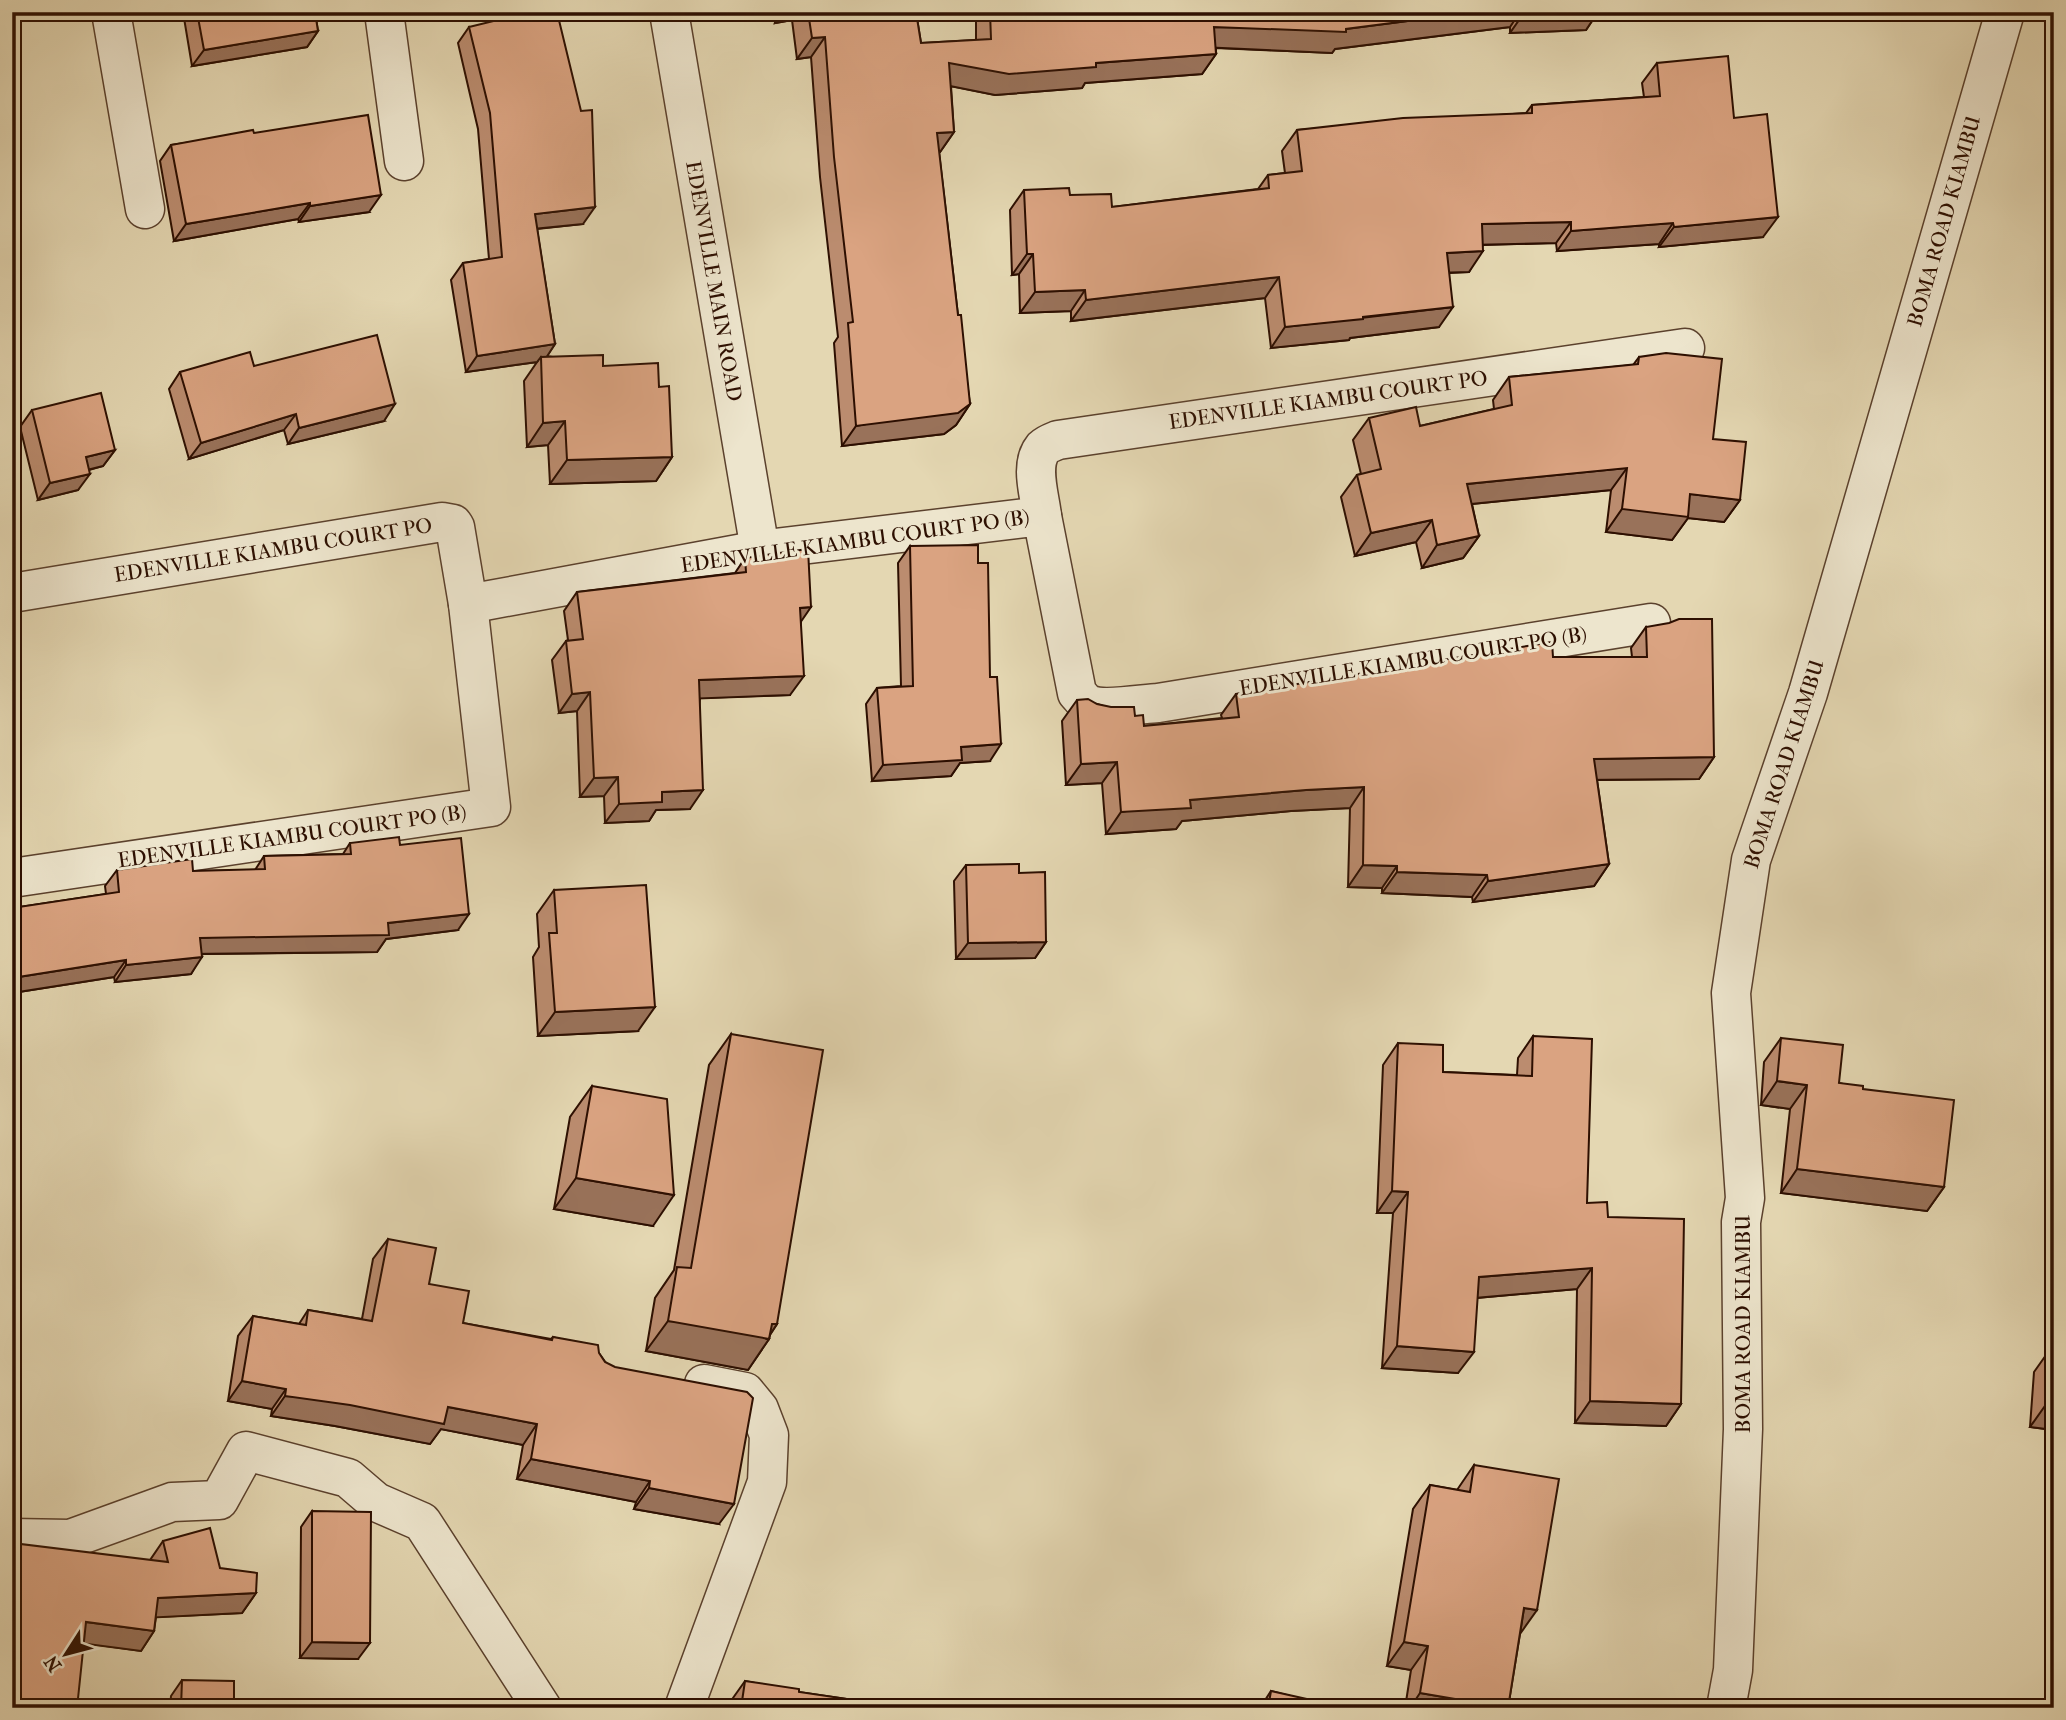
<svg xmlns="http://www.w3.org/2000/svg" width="2066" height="1720" viewBox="0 0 2066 1720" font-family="'IM FELL French Canon',serif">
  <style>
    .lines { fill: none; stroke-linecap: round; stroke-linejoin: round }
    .street-casing { stroke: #5b412d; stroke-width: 41 }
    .street { stroke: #ede5cd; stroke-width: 38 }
    .wall { fill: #bb8c6f; stroke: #2d0f01; stroke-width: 2 }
    .shaded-wall { fill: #99725a; stroke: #2d0f01; stroke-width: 2 }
    .building { fill: #daa381; stroke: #2d0f01; stroke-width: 2 }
    .labels { text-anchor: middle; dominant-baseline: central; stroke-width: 6; stroke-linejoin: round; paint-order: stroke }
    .street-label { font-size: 21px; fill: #2d0f01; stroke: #ede5cd }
  </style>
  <rect width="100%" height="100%" fill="#e4d7b2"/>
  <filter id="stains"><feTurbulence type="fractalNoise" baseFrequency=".00286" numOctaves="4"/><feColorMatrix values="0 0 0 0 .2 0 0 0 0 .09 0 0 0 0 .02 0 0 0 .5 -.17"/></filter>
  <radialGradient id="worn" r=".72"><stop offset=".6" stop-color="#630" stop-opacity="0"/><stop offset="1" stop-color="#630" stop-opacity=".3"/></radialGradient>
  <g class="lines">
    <g class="street-casing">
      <g id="street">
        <polyline points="111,12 145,209"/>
        <polyline points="384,12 404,161"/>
        <polyline points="669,12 760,550"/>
        <path d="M1042,516c-2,-20 -13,-51 1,-68 4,-4 10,-6 15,-8l627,-92"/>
        <polyline points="12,593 442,522 453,524 455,527 468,604"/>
        <path d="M12,878l479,-71 -23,-203 292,-54 282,-34 35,177c3,3 5,6 8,9 14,10 55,2 73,1l493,-80"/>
        <polyline points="12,1538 70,1539 172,1502 219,1500 246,1451 348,1478 376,1502 422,1522 542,1708"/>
        <polyline points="684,1708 767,1482 769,1435 759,1409 745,1392 704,1384"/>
        <polyline points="1726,1708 1733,1670 1743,1429 1741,1222 1745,1198 1731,993 1751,860 1808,693 2005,12"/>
      </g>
    </g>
    <use href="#street" class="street"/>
  </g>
  <g class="wall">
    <polygon points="183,12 315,12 318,31 307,47 192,66"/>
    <polygon points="774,12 916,12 921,43 976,40 976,12 1598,12 1586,30 1510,33 1510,27 1335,49 1332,53 1216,48 1216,54 1202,74 1085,83 1082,88 995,95 951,86 954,132 940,152 939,152 958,315 970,404 956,425 944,434 842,446 834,343 838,337 820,177 811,57 797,59 792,20 775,23"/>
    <polygon points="469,27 583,224 537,229 555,344 547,356 603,366 659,387 672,457 656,481 550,484 548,445 527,447 524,381 537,362 466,372 451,280 463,263 489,259 478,129 458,43"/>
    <polygon points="1657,63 1734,118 1763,237 1659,247 1659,244 1557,251 1556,243 1483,245 1469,272 1449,273 1439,327 1350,338 1349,340 1271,348 1265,298 1071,321 1071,311 1020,313 1019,274 1012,275 1010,210 1024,190 1070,195 1112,207 1258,189 1268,175 1285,173 1282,151 1297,130 1526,113 1532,105 1644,97 1642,83"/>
    <polygon points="254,133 369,212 299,222 298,219 174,241 160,161 171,145"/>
    <polygon points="1639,357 1713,439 1740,500 1724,522 1688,518 1672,540 1606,532 1611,490 1472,504 1479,536 1463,558 1422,568 1416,542 1355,556 1341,497 1357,475 1361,474 1353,440 1369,418 1420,426 1494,409 1493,400 1509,377 1633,365"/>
    <polygon points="254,366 384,421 288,444 284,430 189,459 169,389 180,372"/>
    <polygon points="32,410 115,450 103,466 89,470 78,490 38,500 20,427"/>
    <polygon points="910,546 990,761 960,763 951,776 872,781 866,704 877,688 901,686 898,563"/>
    <polygon points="745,558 801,622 790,695 700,698 690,809 656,810 649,821 605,823 604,796 580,797 577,711 559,713 552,660 566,641 568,640 564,611 577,592 735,573"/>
    <polygon points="1646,627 1714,757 1699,779 1597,780 1609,864 1594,886 1473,902 1472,897 1382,893 1382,888 1348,887 1350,808 1291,811 1182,821 1176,829 1106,834 1102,783 1066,785 1062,721 1077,700 1097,704 1135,716 1144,726 1222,718 1221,715 1236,694 1553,657 1632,657 1631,648"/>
    <polygon points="350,843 400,845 458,930 386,939 377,952 202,954 191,974 115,982 114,977 12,993 12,908 106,894 105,886 117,870 193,871 255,870 264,856 343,854"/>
    <polygon points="966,865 1019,873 1046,942 1035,958 956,959 954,881"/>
    <polygon points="554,890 638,1031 538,1036 533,957 539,947 537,914"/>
    <polygon points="731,1034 777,1324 770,1335 769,1339 748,1370 646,1351 655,1298 674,1270 709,1065"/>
    <polygon points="1533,1036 1587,1203 1608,1217 1681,1404 1666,1426 1575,1423 1577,1289 1477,1298 1458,1373 1382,1368 1393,1213 1377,1213 1383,1065 1398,1043 1443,1072 1517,1075 1518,1058"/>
    <polygon points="1781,1038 1839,1083 1863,1089 1944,1187 1927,1211 1781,1193 1790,1109 1761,1105 1764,1062"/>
    <polygon points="592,1086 653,1226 554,1209 570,1117"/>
    <polygon points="388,1239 429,1284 463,1323 551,1339 553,1337 599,1353 719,1524 634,1509 636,1502 517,1479 523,1445 441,1429 430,1444 335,1426 271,1416 272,1409 228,1401 238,1336 253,1316 299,1324 308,1310 362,1319 373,1259"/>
    <polygon points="2051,1348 2054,1348 2054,1430 2030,1427 2034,1372"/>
    <polygon points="1474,1465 1520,1634 1508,1708 1405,1708 1411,1670 1387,1666 1413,1509 1430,1485 1457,1490"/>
    <polygon points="312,1511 358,1659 300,1658 301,1527"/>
    <polygon points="163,1541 220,1568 256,1593 242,1613 156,1617 154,1631 141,1651 84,1643 12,1708 150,1560"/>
    <polygon points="182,1680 234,1708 170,1708 171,1696"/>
    <polygon points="745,1681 799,1692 908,1708 728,1708 728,1705"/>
    <polygon points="1271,1691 1337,1708 1260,1708"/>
  </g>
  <g class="shaded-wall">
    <polygon points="782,12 798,12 792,20 775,23"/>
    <polygon points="1477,12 1520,12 1510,27 1335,49 1332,53 1200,47 1214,27 1346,29"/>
    <polygon points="1538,12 1598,12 1586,30 1510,33 1524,13"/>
    <polygon points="318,31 307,47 192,66 204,50"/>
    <polygon points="825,37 811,57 797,59 812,38"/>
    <polygon points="1216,54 1202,74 1085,83 1082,88 995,95 935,83 949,63 1096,63"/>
    <polygon points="954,132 940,152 922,154 937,133"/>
    <polygon points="381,195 369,212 299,222 310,206"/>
    <polygon points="310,203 298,219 174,241 186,224"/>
    <polygon points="595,207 583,224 523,230 535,214"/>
    <polygon points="1778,217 1763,237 1659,247 1674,227"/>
    <polygon points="1571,222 1556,243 1468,245 1482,224"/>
    <polygon points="1673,223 1659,244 1557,251 1571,231"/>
    <polygon points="1483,251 1469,272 1433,273 1447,253"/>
    <polygon points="1027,254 1033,254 1019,274 1012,275"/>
    <polygon points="1279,277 1265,298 1071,321 1086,300"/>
    <polygon points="1085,290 1071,311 1020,313 1035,292"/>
    <polygon points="1453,307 1439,327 1350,338 1349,340 1271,348 1285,327"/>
    <polygon points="555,344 544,361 541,357 537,362 466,372 477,356"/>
    <polygon points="395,404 384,421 288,444 299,428"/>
    <polygon points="970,404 956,425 944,434 842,446 856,426"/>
    <polygon points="296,414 284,430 189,459 201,443"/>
    <polygon points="565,421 548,445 527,447 543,423"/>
    <polygon points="115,450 103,466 75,473 86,457"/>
    <polygon points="672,457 656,481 550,484 567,460"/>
    <polygon points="1627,468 1611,490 1451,506 1467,484"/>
    <polygon points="90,474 78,490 38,500 50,483"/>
    <polygon points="1690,494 1740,500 1724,522 1688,518 1672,540 1606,532 1622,509"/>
    <polygon points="1432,520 1416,542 1355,556 1371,533"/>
    <polygon points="1479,536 1463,558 1422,568 1437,545"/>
    <polygon points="811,607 798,626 800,608"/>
    <polygon points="804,676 790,695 686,699 699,680"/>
    <polygon points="590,692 577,711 559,713 572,694"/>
    <polygon points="1001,744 990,761 960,763 951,776 872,781 883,765 961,747"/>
    <polygon points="1714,757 1699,779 1579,780 1594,759"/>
    <polygon points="1117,762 1102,783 1066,785 1081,764"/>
    <polygon points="618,777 604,796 580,797 594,778"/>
    <polygon points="1364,787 1350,808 1291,811 1182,821 1176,829 1106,834 1121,812 1190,800 1306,790"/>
    <polygon points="703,790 690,809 656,810 649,821 605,823 619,804 662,792"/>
    <polygon points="1609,864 1594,886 1473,902 1488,881"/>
    <polygon points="1363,865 1397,866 1382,888 1348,887"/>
    <polygon points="1397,872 1487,875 1472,897 1382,893"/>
    <polygon points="469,914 458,930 386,939 377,952 189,954 200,938 388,923"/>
    <polygon points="1046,942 1035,958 956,959 968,943"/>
    <polygon points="202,957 191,974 115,982 126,965"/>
    <polygon points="126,960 114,977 12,993 12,978"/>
    <polygon points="655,1007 638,1031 538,1036 555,1012"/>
    <polygon points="1777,1081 1807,1085 1790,1109 1761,1105"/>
    <polygon points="1797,1169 1944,1187 1927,1211 1781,1193"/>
    <polygon points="576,1178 674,1195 653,1226 554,1209"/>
    <polygon points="1392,1191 1408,1192 1393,1213 1377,1213"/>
    <polygon points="1592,1268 1577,1289 1463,1299 1479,1277"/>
    <polygon points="668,1321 772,1324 777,1324 767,1339 769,1339 748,1370 646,1351"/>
    <polygon points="1397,1346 1474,1352 1458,1373 1382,1368"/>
    <polygon points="242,1381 286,1389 272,1409 228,1401"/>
    <polygon points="285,1396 448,1407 537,1424 523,1445 441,1429 430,1444 335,1426 271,1416"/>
    <polygon points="1590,1401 1681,1404 1666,1426 1575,1423"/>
    <polygon points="2047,1403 2054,1404 2054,1430 2030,1427"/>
    <polygon points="531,1459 650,1481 636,1502 517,1479"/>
    <polygon points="649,1488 734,1504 719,1524 634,1509"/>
    <polygon points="256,1593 242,1613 144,1618 158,1598"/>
    <polygon points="1524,1608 1537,1610 1520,1634"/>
    <polygon points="86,1622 154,1631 141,1651 72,1642"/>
    <polygon points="312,1642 370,1643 358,1659 300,1658"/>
    <polygon points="1404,1642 1428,1646 1411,1670 1387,1666"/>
    <polygon points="1420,1693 1507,1708 1410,1708"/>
  </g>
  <g class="building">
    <polygon points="197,12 315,12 318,31 204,50"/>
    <polygon points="530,12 557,12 581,111 592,110 595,207 535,214 555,344 477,356 463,263 502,257 490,113 469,27"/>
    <polygon points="808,12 916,12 921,43 991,39 990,12 1477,12 1346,29 1346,32 1214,27 1216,54 1096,63 1096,67 1009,74 949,63 954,132 937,133 958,315 961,315 970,404 958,413 856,426 848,323 853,322 834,157 825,37 812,38"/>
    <polygon points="1728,56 1734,118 1767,114 1778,217 1674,227 1673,223 1571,231 1571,222 1482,224 1483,251 1447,253 1453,307 1363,317 1363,319 1285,327 1279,277 1086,300 1085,290 1035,292 1033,254 1027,254 1024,190 1069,188 1070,195 1111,194 1112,207 1269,188 1268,175 1302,171 1297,130 1403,118 1532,113 1532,105 1660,96 1657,63"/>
    <polygon points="368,115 381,195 310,206 310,203 186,224 171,145 253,130 254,133"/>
    <polygon points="377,335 395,404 299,428 296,414 201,443 180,372 250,352 254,366"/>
    <polygon points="1666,353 1722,359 1713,439 1746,442 1740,500 1690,494 1688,517 1622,509 1627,468 1467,484 1479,536 1437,545 1432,520 1371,533 1357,475 1381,469 1369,418 1416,407 1420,426 1512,405 1509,377 1638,364 1639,357"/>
    <polygon points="603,355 603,366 658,363 659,387 669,386 672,457 567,460 565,421 543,423 541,357"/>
    <polygon points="101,393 115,450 86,457 90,474 50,483 32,410"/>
    <polygon points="978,545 978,563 988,563 990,677 997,677 1001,744 961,747 962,760 883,765 877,688 913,686 910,546"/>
    <polygon points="808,549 811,607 800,608 804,676 699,680 703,790 662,792 662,802 619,804 618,777 594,778 590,692 572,694 566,641 583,639 577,592 746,572 745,558"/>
    <polygon points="1679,619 1712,619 1714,757 1594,759 1609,864 1488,881 1487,875 1397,872 1397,866 1363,865 1364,787 1306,790 1190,800 1191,808 1121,812 1117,762 1081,764 1077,700 1088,699 1097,704 1111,707 1134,707 1135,716 1143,715 1144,726 1239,717 1236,694 1552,642 1553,657 1647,657 1646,627 1669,623"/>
    <polygon points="399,837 400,845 461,838 469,914 388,923 389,935 200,938 202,957 126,965 126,960 12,978 12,924 14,924 12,916 12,908 119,892 117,870 192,859 193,871 265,869 264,856 351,854 350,843"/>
    <polygon points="1019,864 1019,873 1045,872 1046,942 968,943 966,865"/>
    <polygon points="646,885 655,1007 555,1012 549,933 557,933 554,890"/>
    <polygon points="731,1034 823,1050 777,1324 772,1324 769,1339 668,1321 677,1267 691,1268"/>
    <polygon points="1533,1036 1592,1039 1587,1203 1607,1202 1608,1217 1684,1219 1681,1404 1590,1401 1592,1268 1479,1277 1474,1352 1397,1346 1408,1192 1392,1191 1398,1043 1443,1045 1443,1072 1532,1076"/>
    <polygon points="1781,1038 1843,1045 1839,1083 1863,1086 1863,1089 1954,1100 1944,1187 1797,1169 1807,1085 1777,1081"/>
    <polygon points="592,1086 667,1099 674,1195 576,1178"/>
    <polygon points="388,1239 436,1248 429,1284 469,1291 463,1323 552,1340 553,1337 598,1345 599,1353 605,1362 615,1367 747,1392 753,1398 734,1504 649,1488 650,1481 531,1459 537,1424 448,1407 444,1424 350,1405 285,1396 286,1389 242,1381 253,1316 306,1325 308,1310 372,1321"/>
    <polygon points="2051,1348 2054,1348 2054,1404 2047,1403"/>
    <polygon points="1474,1465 1559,1479 1537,1610 1524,1608 1508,1708 1420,1693 1428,1646 1404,1642 1430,1485 1470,1492"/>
    <polygon points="312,1511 371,1512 370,1643 312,1642"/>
    <polygon points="210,1528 220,1568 257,1573 256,1593 158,1598 154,1631 86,1622 77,1708 12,1708 12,1543 168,1562 163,1541"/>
    <polygon points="182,1680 234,1681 234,1708 181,1708"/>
    <polygon points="745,1681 799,1689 799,1692 908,1708 741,1708"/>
    <polygon points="1271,1691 1338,1706 1337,1708 1268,1708"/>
  </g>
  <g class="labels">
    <g class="street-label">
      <text transform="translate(1944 221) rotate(-74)">BOMA ROAD KIAMBU</text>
      <text transform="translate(714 281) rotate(80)">EDENVILLE MAIN ROAD</text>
      <text transform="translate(1328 400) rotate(-8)">EDENVILLE KIAMBU COURT PO</text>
      <text transform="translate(855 541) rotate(-8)">EDENVILLE KIAMBU COURT PO (B)</text>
      <text transform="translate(273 550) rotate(-9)">EDENVILLE KIAMBU COURT PO</text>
      <text transform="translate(1413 661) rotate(-9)">EDENVILLE KIAMBU COURT PO (B)</text>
      <text transform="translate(1784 764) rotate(-72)">BOMA ROAD KIAMBU</text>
      <text transform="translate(292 836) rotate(-8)">EDENVILLE KIAMBU COURT PO (B)</text>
      <text transform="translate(1743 1324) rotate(-90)">BOMA ROAD KIAMBU</text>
    </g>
  </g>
  <rect width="2066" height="1720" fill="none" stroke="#e4d7b2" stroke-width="42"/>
  <rect x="14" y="14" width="2038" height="1692" fill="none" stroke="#2d0f01" stroke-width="3.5"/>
  <rect x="21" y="21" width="2024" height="1678" fill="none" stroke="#2d0f01" stroke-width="2"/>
  <g transform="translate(66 1654) rotate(234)" stroke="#ede5cd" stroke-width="5" paint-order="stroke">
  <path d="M0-5L12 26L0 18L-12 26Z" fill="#2d0f01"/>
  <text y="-10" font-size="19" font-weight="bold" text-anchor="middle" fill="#2d0f01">N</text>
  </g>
  <rect width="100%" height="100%" filter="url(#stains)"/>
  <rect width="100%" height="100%" fill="url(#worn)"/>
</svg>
